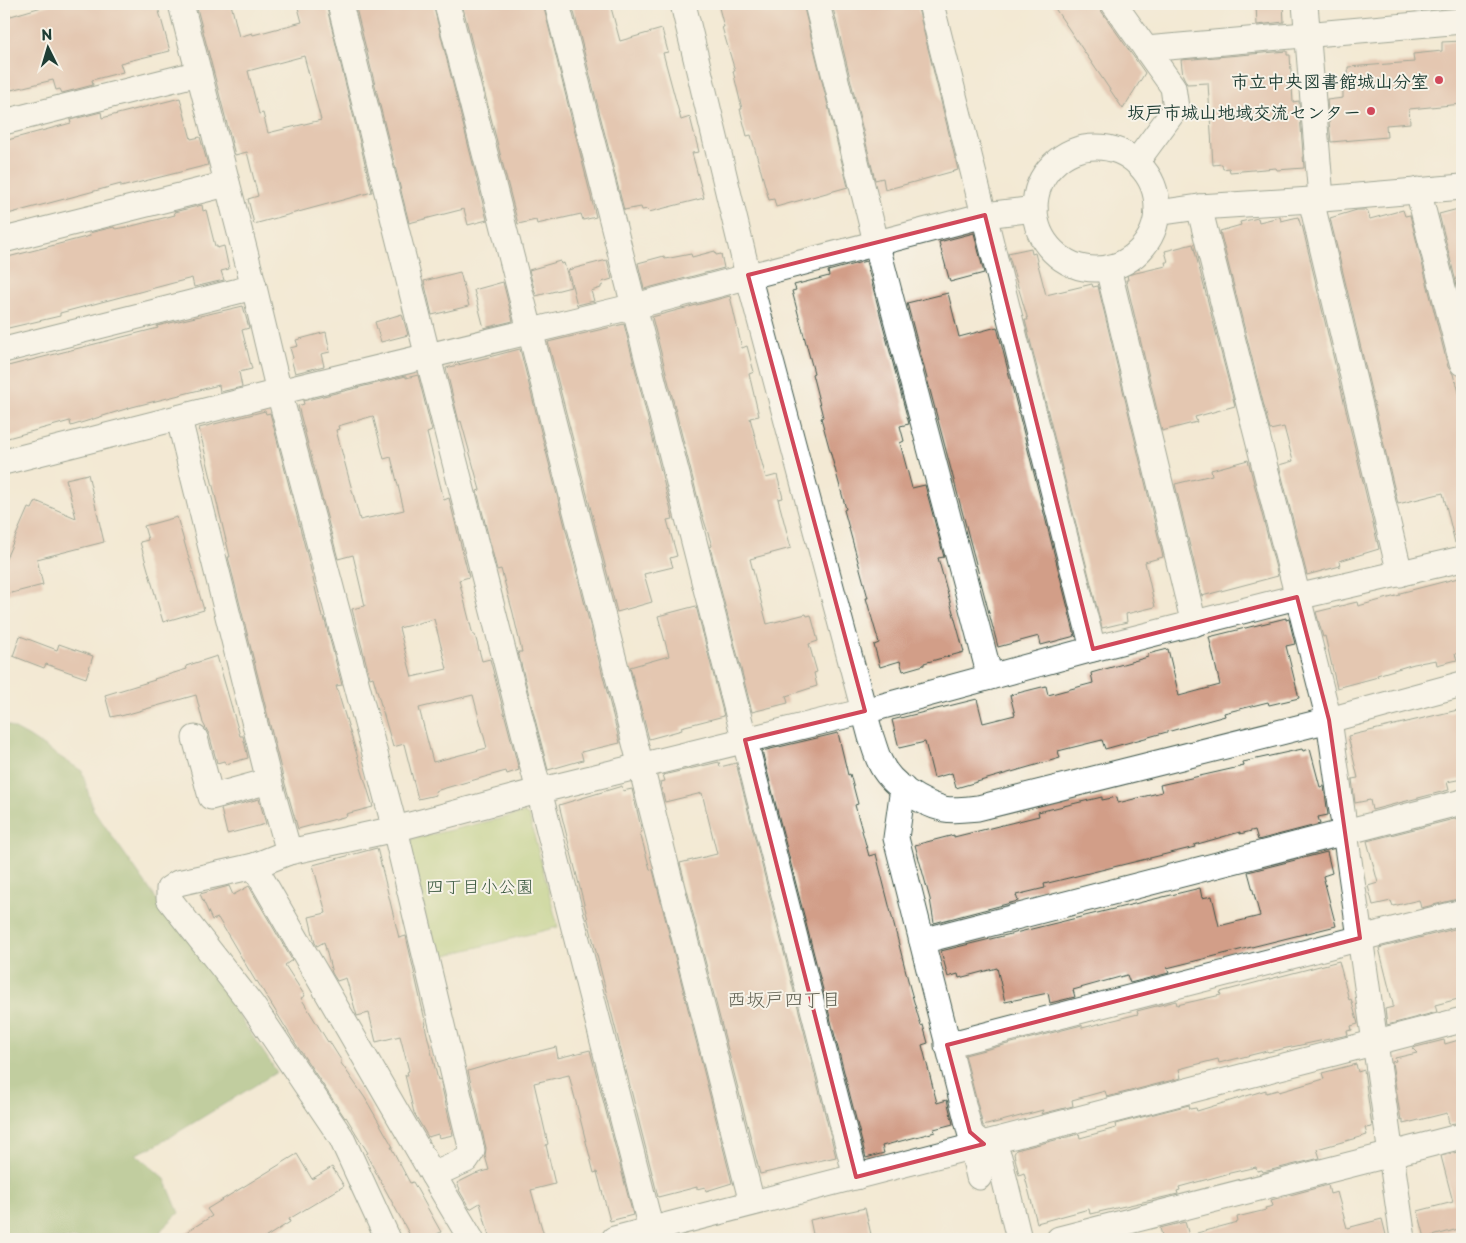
<svg xmlns="http://www.w3.org/2000/svg" width="1466" height="1243" viewBox="0 0 1466 1243" font-family="'Playpen Sans','Klee One',sans-serif">
  <style>
    .green { fill: #a9c76e; stroke: #648251 }
    .forest { fill: #86ac61; stroke: #52744a }
    .building { fill: #d29e88; fill-rule: evenodd }
    .lines { fill: none; stroke-linecap: round; stroke-linejoin: round }
    .minor-casing { stroke: #3f574c; stroke-width: 27 }
    .minor { stroke: #fff; stroke-width: 25 }
    .marked { fill: none; stroke: #d1495b; stroke-width: 4; stroke-linejoin: round }
    .poi-dot { fill: #d1495b; stroke: #f7f3e8; stroke-width: 2 }
    .labels { text-anchor: middle; dominant-baseline: central; stroke-width: 4; stroke-linejoin: round; paint-order: stroke }
    .poi-label { font-size: 18px; font-weight: bold; fill: #1f3d34; stroke: #f7f3e8; text-anchor: end }
    .park-label { font-size: 18px; fill: #3b5940; stroke: #f7f3e8 }
    .neighbourhood-label { font-size: 19px; fill: #5e5f51; stroke: #f7f3e8 }
  </style>
  <rect width="100%" height="100%" fill="#f7f3e8"/>
  <filter id="ink" filterUnits="userSpaceOnUse"><feTurbulence type="fractalNoise" baseFrequency=".02" numOctaves="2"/><feDisplacementMap in="SourceGraphic" scale="10" xChannelSelector="R" yChannelSelector="G"/><feConvolveMatrix kernelMatrix="1 2 1 2 8 2 1 2 1" color-interpolation-filters="sRGB"/></filter>
  <filter id="wash" filterUnits="userSpaceOnUse"><feTurbulence type="fractalNoise" baseFrequency=".0096" numOctaves="4" result="noise"/><feDisplacementMap in="SourceGraphic" scale="20" xChannelSelector="R" yChannelSelector="G"/><feGaussianBlur stdDeviation="1.12" result="paint"/><feColorMatrix in="noise" values="0 0 0 0 0 0 0 0 0 0 0 0 0 0 0 0 0 1.4 0 .05"/><feComposite in="paint" operator="in"/></filter>
  <g filter="url(#wash)">
    <rect width="100%" height="100%" fill="#f3e9d4"/>
    <polygon class="green" points="524,813 529,816 558,927 435,958 410,848 412,839"/>
    <polygon class="forest" points="4,723 28,736 82,771 93,809 155,897 204,955 236,1012 277,1072 157,1145 136,1154 165,1179 179,1213 162,1229 157,1239 4,1239"/>
    <g id="blocks">
      <g class="building">
        <polygon points="52,4 157,4 170,51 120,63 123,72 92,80 93,85 62,93 60,89 56,90 53,80 11,90 10,86 4,88 4,18"/>
        <path d="M213,4h18l8,33 13,-4 1,2 49,-13 -5,-18h29l46,188 -118,32 -6,-25 10,-3 -11,-44 -12,3 -38,-147zM304,56l17,64 -53,13 -5,-20 -4,1 -11,-43z"/>
        <polygon points="355,4 433,4 487,220 468,225 464,209 409,223"/>
        <polygon points="462,4 543,4 596,217 583,220 581,214 537,224 536,220 518,224"/>
        <polygon points="572,4 610,4 620,41 662,29 668,52 663,53 681,120 690,117 699,152 692,153 704,198 649,212 648,209 642,210 641,207 624,210"/>
        <polygon points="718,4 803,4 848,187 776,207 774,199 769,200 751,135 747,136 740,109 742,109 733,71 735,71 722,27 724,27"/>
        <polygon points="832,4 917,4 958,170 885,190 883,178 875,180"/>
        <polygon points="1052,4 1098,4 1102,12 1145,73 1123,109"/>
        <polygon points="1256,4 1283,4 1284,22 1257,25"/>
        <polygon points="1462,41 1462,104 1409,109 1410,123 1386,125 1387,137 1331,142 1327,100 1343,98 1343,87 1349,86 1348,67 1414,62 1413,54 1442,51 1442,42"/>
        <polygon points="1287,51 1287,55 1290,55 1293,102 1299,101 1304,168 1277,170 1276,168 1230,172 1229,168 1223,169 1222,164 1213,165 1208,83 1187,84 1183,76 1181,60"/>
        <polygon points="180,98 191,139 200,137 208,165 121,187 121,184 4,215 4,141 71,123 70,120 101,112 102,118"/>
        <polygon points="202,205 203,211 206,210 215,246 217,246 217,248 224,246 229,269 221,271 224,280 194,287 192,278 60,313 60,316 4,329 4,258 90,236 89,233 114,227 115,229 132,226 175,215 174,212"/>
        <polygon points="1462,208 1462,306 1439,214"/>
        <polygon points="1357,210 1367,210 1370,219 1403,210 1405,216 1410,215 1448,367 1453,374 1455,382 1456,381 1462,404 1462,542 1455,543 1443,493 1398,504 1330,218"/>
        <polygon points="1280,217 1281,221 1298,217 1301,226 1302,225 1379,549 1339,561 1340,566 1307,575 1279,465 1293,461 1284,427 1270,430 1220,231 1241,225 1240,222 1258,218 1259,222"/>
        <polygon points="974,233 984,273 950,282 939,242"/>
        <polygon points="1193,244 1235,406 1195,417 1197,422 1162,431 1126,280 1128,280 1127,275 1166,266 1165,262 1168,262 1165,251"/>
        <polygon points="1031,248 1032,254 1035,253 1046,295 1092,284 1093,287 1098,286 1163,557 1145,562 1155,607 1126,614 1127,622 1102,628 1025,320 1028,320 1008,253"/>
        <polygon points="715,251 716,255 721,254 724,268 644,289 638,263 664,256 665,259 691,254 692,257"/>
        <polygon points="607,260 612,279 602,282 603,285 601,286 601,288 591,291 594,301 577,305 568,270"/>
        <polygon points="560,261 561,264 564,263 571,287 536,296 529,270"/>
        <polygon points="866,261 909,424 900,426 904,441 900,443 912,488 925,485 944,557 938,558 964,652 924,663 924,665 903,671 900,661 880,667 874,645 879,643 866,598 868,598 844,510 846,509 821,418 823,417 812,374 814,373 792,291 796,290 794,285 829,276 828,271"/>
        <polygon points="460,272 469,306 432,315 424,281"/>
        <polygon points="503,282 513,321 484,328 474,290"/>
        <polygon points="948,293 959,337 997,327 1075,636 1041,645 1039,636 998,647 907,303"/>
        <polygon points="730,296 742,348 747,346 754,372 749,374 759,416 750,418 766,478 777,475 783,498 778,499 791,548 750,559 767,624 806,614 807,616 811,615 818,641 809,644 817,672 814,673 817,686 786,696 788,703 752,712 710,547 712,546 701,511 652,317"/>
        <polygon points="243,306 249,328 242,330 252,369 239,372 242,387 220,392 219,385 132,407 71,426 70,421 4,439 4,367 158,328 157,326"/>
        <polygon points="402,314 408,335 381,342 375,322"/>
        <polygon points="624,324 673,519 667,520 677,556 670,558 673,567 644,574 652,602 617,612 548,342"/>
        <polygon points="326,332 330,352 321,354 324,366 295,373 291,359 293,358 290,348 298,346 296,340"/>
        <polygon points="520,349 620,743 581,752 583,760 548,770 518,652 522,652 513,613 501,569 497,570 477,491 480,490 461,421 459,422 446,368"/>
        <path d="M418,375l14,56 -5,2 17,67 5,-2 20,79 -10,3 14,55h2l7,26 8,-2 29,111 -12,4 -1,-3 -50,14 -21,6 1,4 -18,4 -14,-55 -11,3 -20,-70 -3,1 -18,-69 13,-3 -12,-51 -15,4 -40,-153 6,-2 -1,-3 103,-25v2zM373,416l11,43 7,-2 13,53 -44,10 -24,-90 3,-1 -1,-3zM434,619l13,50 -35,8 -13,-49zM473,695l14,53 -54,14 -14,-54z"/>
        <polygon points="265,411 266,414 270,413 310,566 322,617 324,617 342,685 336,686 373,807 346,814 347,816 298,829 283,777 228,557 230,557 199,428"/>
        <polygon points="1248,460 1278,576 1202,596 1175,484 1212,475 1211,470"/>
        <polygon points="88,474 104,542 37,559 43,585 4,595 4,563 28,508 32,509 36,501 76,518 66,479"/>
        <polygon points="177,517 204,610 163,622 140,542 148,540 144,526"/>
        <polygon points="1462,577 1462,653 1455,654 1457,660 1437,665 1436,660 1414,664 1377,675 1378,677 1337,688 1325,636 1323,637 1316,612 1357,602 1358,606 1400,595 1400,593"/>
        <polygon points="696,606 724,716 681,727 682,730 649,739 630,667 669,656 658,616"/>
        <polygon points="1286,618 1286,620 1289,619 1295,644 1286,646 1299,698 1269,705 1268,702 1224,713 1225,716 1105,749 1102,740 1058,751 1060,758 956,788 952,773 934,778 925,742 899,748 892,720 977,699 983,723 1015,715 1010,695 1046,686 1048,695 1093,683 1091,673 1148,657 1148,654 1168,649 1179,696 1220,685 1209,637"/>
        <polygon points="20,636 57,650 59,644 93,656 86,678 46,664 44,668 13,656"/>
        <polygon points="217,656 240,736 243,736 248,758 226,764 224,761 217,763 209,734 203,723 196,695 121,716 120,715 111,717 105,695 155,680 154,679 187,669 186,666"/>
        <polygon points="1462,709 1462,779 1447,782 1449,790 1372,810 1370,800 1355,803 1352,779 1358,778 1348,736"/>
        <polygon points="838,733 848,775 850,774 858,804 855,805 869,856 876,854 910,988 921,1026 923,1025 928,1043 922,1045 937,1103 947,1100 953,1124 934,1129 935,1132 882,1146 884,1153 866,1158 762,751"/>
        <polygon points="1302,749 1303,751 1310,749 1320,787 1324,786 1328,815 1318,817 1320,824 1258,840 1255,830 1240,834 1240,832 1194,845 1195,847 1044,884 1045,888 1016,895 1018,901 934,923 930,899 915,845 954,835 954,837 1039,816 1038,812 1102,797 1102,800 1117,797 1118,803 1162,792 1160,785 1244,766 1243,762"/>
        <polygon points="719,762 720,767 736,763 836,1157 760,1174 680,863 717,854 702,793 665,802 660,782 665,781 663,775"/>
        <polygon points="622,786 623,791 632,789 642,832 640,833 650,869 653,870 732,1183 706,1191 705,1187 697,1189 697,1187 658,1197 559,805"/>
        <polygon points="259,799 266,824 227,834 221,809"/>
        <polygon points="1462,817 1462,898 1421,908 1419,900 1393,906 1391,901 1373,905 1368,886 1378,883 1367,841"/>
        <polygon points="377,848 399,938 406,936 426,1025 425,1026 438,1080 440,1079 453,1135 439,1138 438,1134 428,1137 414,1113 405,1075 408,1075 407,1072 409,1071 400,1036 376,1042 369,1013 357,1016 346,978 337,981 332,973 324,942 317,946 315,943 309,917 326,913 313,865"/>
        <polygon points="1327,852 1332,873 1323,876 1336,926 1167,968 1169,973 1130,983 1127,975 1073,990 1075,997 1050,1003 1048,993 1005,1002 997,968 959,978 958,974 948,977 941,951 1200,888 1202,898 1212,896 1219,926 1260,916 1248,872"/>
        <polygon points="229,886 233,895 249,886 292,960 285,965 305,996 301,998 328,1042 329,1041 341,1060 341,1063 365,1098 393,1147 391,1147 410,1183 413,1182 441,1232 427,1239 412,1239 366,1154 368,1153 346,1117 345,1118 297,1046 257,981 256,982 218,918 212,920 200,894"/>
        <polygon points="1462,927 1462,998 1435,1005 1437,1012 1387,1025 1385,1009 1393,1007 1393,1004 1379,948"/>
        <polygon points="1339,961 1349,1000 1351,999 1358,1024 1351,1026 1352,1030 1347,1031 1348,1035 1268,1052 1267,1051 1219,1063 1218,1059 1179,1069 1181,1078 1107,1097 1105,1091 1072,1100 1073,1106 1041,1114 1043,1110 983,1126 965,1055 1082,1025 1082,1028 1138,1014 1137,1011 1176,1001 1177,1005 1221,995 1220,992"/>
        <polygon points="1462,1039 1462,1122 1449,1124 1447,1113 1403,1124 1403,1120 1401,1121 1392,1062 1396,1061 1395,1058 1417,1053 1412,1048 1444,1040 1445,1044"/>
        <polygon points="556,1047 558,1058 590,1050 633,1215 610,1221 597,1172 594,1173 569,1075 534,1083 548,1144 546,1145 555,1184 531,1190 545,1239 490,1239 480,1203 470,1209 459,1190 460,1189 457,1183 475,1174 489,1170 485,1156 486,1148 468,1071 516,1057"/>
        <polygon points="1356,1064 1358,1072 1364,1070 1372,1127 1365,1128 1367,1135 1317,1149 1320,1158 1263,1172 1262,1170 1257,1171 1256,1167 1230,1173 1179,1187 1180,1190 1177,1191 1178,1194 1090,1214 1089,1209 1037,1223 1024,1173 1019,1175 1014,1154 1016,1150 1079,1134 1080,1138 1116,1128 1115,1124 1189,1105 1190,1109 1196,1108 1197,1111 1266,1090 1266,1093 1278,1090 1279,1092 1324,1079 1322,1073"/>
        <polygon points="1462,1151 1462,1228 1425,1238 1418,1211 1453,1202 1441,1156"/>
        <polygon points="297,1154 312,1179 332,1167 344,1186 289,1219 290,1222 263,1239 175,1239 212,1216 207,1209"/>
        <polygon points="1328,1185 1330,1194 1337,1192 1347,1228 1382,1219 1387,1239 1198,1239 1197,1233 1238,1222 1237,1217 1266,1210 1265,1208 1273,1206 1271,1200"/>
        <polygon points="865,1208 872,1239 814,1239 810,1220"/>
        <polygon points="1185,1222 1190,1239 1163,1239 1160,1228"/>
      </g>
    </g>
  </g>
  <g filter="url(#ink)">
    <use href="#blocks" fill-opacity="0" stroke="#3f574c" stroke-width="1"/>
    <g class="lines">
      <g class="minor-casing">
        <g id="minor">
          <polyline points="181,4 254,287 279,392 395,829 472,1151 466,1160 433,1175 471,1239"/>
          <polyline points="340,4 428,357 651,1229"/>
          <polyline points="447,4 752,1203"/>
          <polyline points="557,4 856,1177"/>
          <path d="M683,4l65,271 123,462c3,8 5,17 9,25 10,23 41,41 64,47 11,2 23,0 34,-1l351,-88 133,-36"/>
          <polyline points="817,4 876,242 990,677"/>
          <polyline points="931,4 1093,649"/>
          <polyline points="1114,4 1173,87 1176,108 1137,161"/>
          <polyline points="1305,4 1321,198"/>
          <polyline points="1146,49 1462,21"/>
          <polyline points="4,122 199,73"/>
          <circle cx="1096" cy="208" r="61"/>
          <polyline points="1418,190 1462,363"/>
          <polyline points="1311,200 1400,574"/>
          <polyline points="1199,207 1329,720 1403,1239"/>
          <polyline points="1157,213 1199,207 1311,200 1462,187"/>
          <polyline points="4,240 227,184"/>
          <polyline points="1108,268 1194,624"/>
          <polyline points="4,350 254,287"/>
          <polyline points="179,419 269,781 289,852"/>
          <polyline points="4,462 279,392 635,306 985,215 1035,209"/>
          <polyline points="195,738 211,797 269,781"/>
          <path d="M903,788l-7,50 74,294c6,11 21,14 29,25l20,82"/>
          <polyline points="254,866 289,852 395,829 538,791 865,711 1093,649 1297,597 1462,559"/>
          <polyline points="922,941 1462,802"/>
          <polyline points="947,1045 1462,912"/>
          <polyline points="972,1147 979,1177"/>
          <polyline points="388,1239 341,1137 252,1005 169,899 169,889 178,883 254,866 433,1175"/>
          <polyline points="614,1239 1462,1020"/>
          <polyline points="1059,1239 1462,1136"/>
        </g>
      </g>
      <use href="#minor" class="minor"/>
    </g>
  </g>
  <path d="M0 0H1466V1243H0ZM985,215l108,434 204,-52 32,123 31,218 -413,107 23,87 14,12 -128,33 -111,-437 120,-29 -117,-436z" fill="#f3e9d4" fill-opacity=".55" fill-rule="evenodd"/>
  <path class="marked" d="M985,215l108,434 204,-52 32,123 31,218 -413,107 23,87 14,12 -128,33 -111,-437 120,-29 -117,-436z"/>
  <g class="poi-dot">
    <circle cx="1439" cy="80" r="5"/>
    <circle cx="1371" cy="111" r="5"/>
  </g>
  <g class="labels">
    <g class="poi-label">
      <text x="1429" y="80">市立中央図書館城山分室</text>
      <text x="1361" y="111">坂戸市城山地域交流センター</text>
    </g>
    <g class="park-label">
      <text x="480" y="885">四丁目小公園</text>
    </g>
    <g class="neighbourhood-label">
      <text x="784" y="998">西坂戸四丁目</text>
    </g>
  </g>
  <rect width="1466" height="1243" fill="none" stroke="#f7f3e8" stroke-width="20"/>
  <g transform="translate(48 48) rotate(355)" stroke="#f7f3e8" stroke-width="4" paint-order="stroke">
  <path d="M0-4L9 19L0 12L-9 19Z" fill="#1f3d34"/>
  <text y="-8" font-size="14" font-weight="bold" text-anchor="middle" fill="#1f3d34">N</text>
  </g>
</svg>
